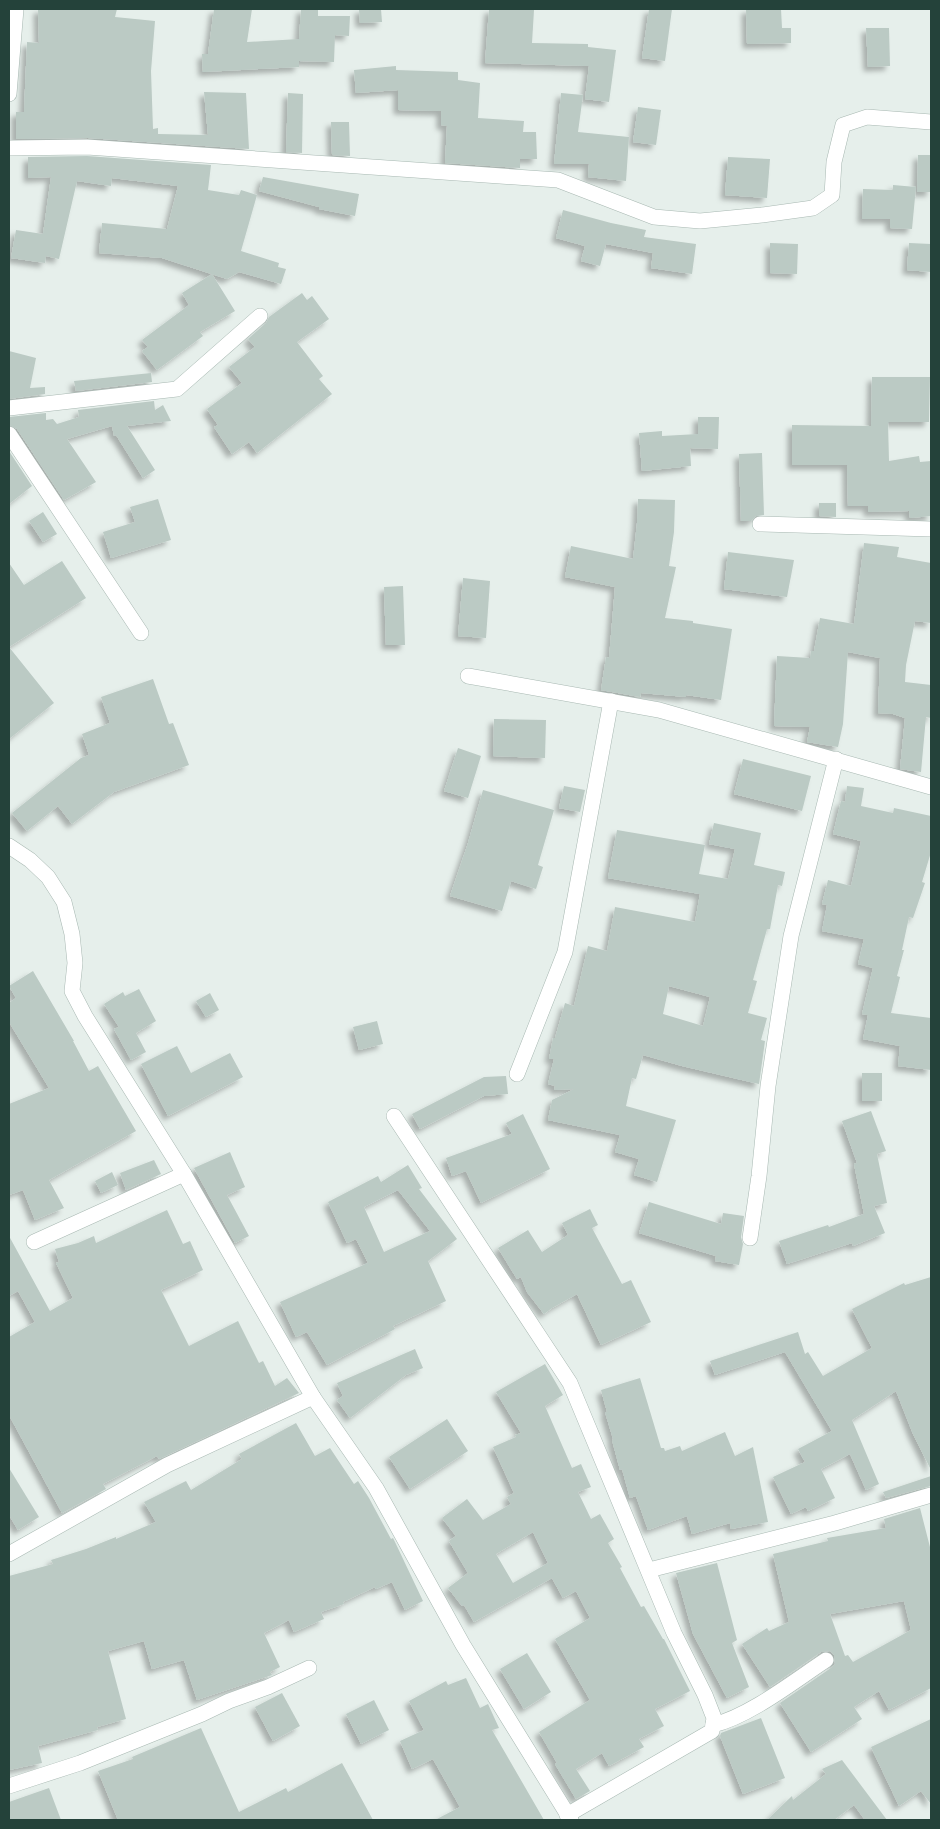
<svg xmlns="http://www.w3.org/2000/svg" width="940" height="1829" viewBox="0 0 940 1829" font-family="'DejaVu Sans',sans-serif">
  <style>
    .building { fill: #bbcac4; fill-rule: evenodd; filter: url(#shadow) }
    .lines { fill: none; stroke-linecap: round; stroke-linejoin: round }
    .minor-casing { stroke: #a8b8b2; stroke-width: 16 }
    .minor { stroke: #fff; stroke-width: 15 }
  </style>
  <defs>
    <filter id="shadow"><feDropShadow dx="-4.5" dy="4.5" stdDeviation="2.5" flood-color="#0004"/></filter>
  </defs>
  <rect width="100%" height="100%" fill="#e6efeb"/>
  <g class="building">
    <polygon points="38,9 117,9 115,17 155,21 151,71 153,129 158,128 158,134 208,135 204,92 246,93 249,149 88,138 16,139 16,112 24,112 27,42 39,43"/>
    <polygon points="214,9 252,9 247,42 299,39 301,9 318,9 318,16 350,16 349,36 335,35 334,62 299,61 299,67 203,72 202,54 208,54"/>
    <polygon points="359,9 381,9 382,22 360,23"/>
    <polygon points="489,9 534,10 532,43 588,44 588,47 616,50 609,102 585,99 589,66 485,63"/>
    <polygon points="649,9 672,9 665,61 642,58"/>
    <polygon points="746,9 781,9 782,28 791,28 791,43 747,44"/>
    <polygon points="866,28 889,28 890,66 868,67"/>
    <polygon points="396,66 396,70 458,72 458,80 480,83 478,118 524,121 523,132 536,132 537,159 520,159 520,168 445,163 447,126 441,125 441,111 398,110 398,90 356,93 354,70"/>
    <polygon points="288,93 303,94 302,153 286,152"/>
    <polygon points="561,93 583,95 578,132 629,137 626,181 588,177 589,164 554,164"/>
    <polygon points="638,107 661,110 656,145 633,142"/>
    <polygon points="331,122 349,122 350,156 332,155"/>
    <polygon points="918,155 931,155 931,192 917,192"/>
    <polygon points="87,156 211,165 208,190 239,195 241,190 257,195 241,251 279,263 278,267 286,269 281,284 239,272 227,279 162,258 99,253 102,223 167,229 178,186 112,178 111,186 77,181 59,259 46,256 45,263 11,258 16,230 43,234 51,177 28,178 28,157"/>
    <polygon points="728,157 770,159 767,198 725,195"/>
    <polygon points="263,177 359,194 355,216 319,209 319,207 259,191"/>
    <polygon points="893,185 916,187 912,229 890,228 890,219 862,219 863,189 893,190"/>
    <polygon points="563,210 611,223 646,230 644,237 696,244 692,274 651,268 653,253 606,244 600,266 581,261 585,246 556,238"/>
    <polygon points="770,243 798,244 797,274 770,273"/>
    <polygon points="909,243 931,244 931,272 907,270"/>
    <polygon points="212,274 235,311 200,332 203,336 157,370 142,351 148,347 142,340 189,305 182,293"/>
    <polygon points="302,293 307,300 312,296 329,319 297,342 323,376 319,379 332,394 257,453 249,442 232,454 214,427 218,425 207,409 242,383 229,367 255,347 248,339 266,323 269,317"/>
    <polygon points="9,351 36,358 30,388 45,387 45,394 9,399"/>
    <polygon points="151,373 152,382 76,391 74,381"/>
    <polygon points="872,377 930,377 929,422 888,422 889,461 919,456 920,462 931,461 931,516 910,518 909,511 868,512 868,506 848,506 847,465 792,465 792,425 871,426"/>
    <polygon points="154,401 155,410 163,405 171,421 127,426 155,470 143,478 116,435 114,436 112,426 67,439 96,482 64,500 17,429 9,425 9,417 46,413 46,420 53,419 57,424 79,417 78,410"/>
    <polygon points="698,417 719,417 718,449 690,448 691,466 642,471 639,433 662,431 662,436 698,434"/>
    <polygon points="9,451 32,486 9,504"/>
    <polygon points="762,453 764,515 756,516 751,521 741,521 739,454"/>
    <polygon points="158,499 171,540 111,558 103,532 135,522 130,507"/>
    <polygon points="638,499 675,500 674,532 669,566 676,567 665,618 693,621 693,623 732,629 721,700 686,695 686,697 641,693 640,697 601,690 606,657 609,658 615,587 565,577 571,546 633,559 637,523"/>
    <polygon points="819,503 836,503 836,517 819,516"/>
    <polygon points="43,512 57,534 43,542 29,521"/>
    <polygon points="864,543 899,547 897,557 931,563 931,623 915,621 906,665 905,682 931,685 931,718 926,717 921,772 900,769 905,718 893,714 878,713 880,658 848,652 843,724 838,747 807,742 810,727 774,726 777,656 810,658 811,651 814,651 820,618 854,624"/>
    <polygon points="728,552 794,560 787,597 724,589"/>
    <polygon points="62,561 86,598 9,647 54,703 9,739 9,563 24,585"/>
    <polygon points="463,578 490,581 486,638 458,636"/>
    <polygon points="403,586 405,645 386,645 384,587"/>
    <polygon points="153,679 169,724 173,723 189,765 114,792 72,824 58,806 27,831 12,813 81,758 89,755 82,734 110,723 101,697"/>
    <polygon points="494,719 546,720 545,758 493,756"/>
    <polygon points="458,748 481,756 468,798 444,791"/>
    <polygon points="743,759 811,776 802,811 734,794"/>
    <polygon points="564,786 585,790 580,812 559,808"/>
    <polygon points="847,786 864,788 861,806 893,813 894,808 931,816 931,852 922,882 925,883 913,918 909,917 902,950 904,950 897,976 900,977 891,1013 931,1018 931,1070 898,1066 900,1046 863,1039 868,1015 862,1014 873,968 858,964 864,939 822,931 827,905 822,904 828,880 851,886 861,841 833,834 841,801 845,802"/>
    <polygon points="483,790 554,810 538,865 543,867 536,889 511,881 502,911 450,896 468,843"/>
    <path d="M714,823l47,10 -7,32 31,7 -3,14 -4,-1 -8,44h-3l-14,51 4,1 -9,32 19,5 -6,22 4,1 -6,43 -77,-18 -39,-11 -7,24 -4,-1 -6,28 50,14 -19,62 -23,-7 5,-16 -24,-7 5,-17 -72,-15 4,-20 22,-11 -20,1 1,-4 -7,-2 6,-25h-5l4,-21h2l10,-35 9,3 14,-60 19,5 8,-44 80,15 5,-28 -92,-16 9,-48 88,15 -6,29 29,5 7,-30 -26,-5zM669,986l41,11 -7,29 -40,-12z"/>
    <polygon points="33,971 74,1041 73,1041 89,1071 98,1066 136,1131 49,1180 64,1208 35,1220 23,1190 9,1195 9,1104 49,1088 9,1022 9,1003 16,998 9,986"/>
    <polygon points="139,989 156,1021 136,1033 146,1052 131,1060 114,1029 119,1027 104,1004 123,992 125,996"/>
    <polygon points="210,993 219,1010 206,1017 196,1001"/>
    <polygon points="377,1021 383,1044 359,1050 353,1027"/>
    <polygon points="177,1046 191,1073 230,1053 243,1077 168,1116 141,1064"/>
    <rect x="862" y="1073" width="20" height="28"/>
    <polygon points="506,1076 508,1094 484,1096 420,1129 412,1114 484,1077"/>
    <polygon points="871,1111 886,1151 877,1154 887,1203 874,1206 885,1233 853,1246 852,1243 787,1264 779,1241 828,1225 829,1227 864,1214 854,1164 857,1163 842,1121"/>
    <polygon points="523,1114 550,1169 481,1203 466,1171 452,1176 446,1158 512,1134 506,1123"/>
    <polygon points="230,1152 245,1187 227,1195 249,1236 235,1243 194,1168"/>
    <polygon points="154,1160 161,1174 126,1190 120,1173"/>
    <path d="M408,1165l14,23 -3,1 38,50 -29,22 18,40 -53,25 2,3 -68,36 -20,-33 -11,5 -16,-35 88,-39 -12,-24 -9,4 -19,-41 50,-26 3,6zM398,1190l32,41 -46,21 -20,-45z"/>
    <polygon points="112,1172 118,1185 101,1193 95,1181"/>
    <polygon points="649,1202 721,1224 723,1213 744,1216 741,1237 743,1244 739,1265 715,1261 716,1256 639,1233"/>
    <polygon points="590,1209 598,1225 592,1228 622,1284 631,1280 651,1322 601,1345 577,1294 552,1308 544,1314 527,1292 521,1277 517,1279 498,1248 528,1230 542,1252 568,1235 562,1223"/>
    <polygon points="167,1210 183,1244 190,1241 203,1270 161,1290 189,1346 238,1321 259,1363 263,1361 275,1386 287,1378 299,1393 159,1459 157,1456 103,1484 106,1489 62,1513 9,1415 9,1337 35,1322 18,1291 9,1296 9,1236 50,1311 73,1298 56,1263 59,1262 55,1249 78,1243 94,1236 96,1243"/>
    <polygon points="931,1277 931,1470 913,1434 896,1391 852,1420 879,1484 866,1490 850,1454 821,1469 835,1498 808,1511 806,1507 791,1514 773,1477 805,1462 798,1449 832,1431 785,1352 715,1375 710,1361 798,1332 805,1354 808,1352 823,1376 872,1348 852,1309 904,1283 905,1285"/>
    <polygon points="415,1349 423,1368 406,1375 350,1418 337,1400 343,1396 337,1383"/>
    <path d="M545,1364l18,31 -18,11 27,62 9,-4 10,23 -13,5 13,27 9,-5 14,25 -6,4 14,24 -2,1 21,39 3,-1 19,33h1l26,52 -35,18 9,17 -25,13 5,8 -35,19 -7,-13 -26,16 14,22 -14,8 -21,-35 2,-1 -18,-31 51,-32 -35,-61 35,-21 -14,-27 -13,7 -11,-20 -78,44 -10,-17 -2,1 -14,-18 20,-15 -19,-32 7,-5 -14,-18 25,-19 16,21 28,-16 -4,-7 7,-4 -21,-46 23,-10 -1,-2 6,-2 -25,-41zM533,1532l15,31 -35,20 -17,-29z"/>
    <polygon points="640,1378 661,1448 664,1448 665,1451 680,1446 682,1451 725,1432 735,1456 753,1447 768,1522 731,1529 730,1523 692,1534 687,1516 648,1530 636,1496 630,1498 622,1469 620,1470 612,1440 613,1439 605,1412 607,1412 601,1390"/>
    <polygon points="447,1419 468,1451 410,1489 389,1457"/>
    <polygon points="296,1423 315,1456 330,1448 354,1484 358,1481 369,1498 391,1539 393,1538 395,1542 423,1601 405,1610 392,1582 376,1589 375,1587 343,1602 344,1604 321,1612 324,1619 294,1632 289,1620 264,1633 280,1667 270,1672 272,1675 197,1700 184,1660 152,1669 144,1641 108,1651 126,1719 97,1727 98,1730 38,1746 42,1763 9,1770 9,1576 53,1564 51,1560 86,1549 116,1537 116,1539 156,1522 144,1502 186,1481 191,1490 242,1459 239,1454"/>
    <polygon points="9,1468 39,1517 18,1530 9,1515"/>
    <polygon points="931,1476 931,1486 886,1498 883,1492"/>
    <path d="M920,1508l11,43v137l-42,22 -10,-19 -25,16 8,12 -51,33 -31,-49 51,-35 4,-4 -1,-9 -4,-4 -9,1 -51,35 -28,-43 25,-16 2,3 20,-9 -16,-68 55,-13 -1,-3 59,-10 -2,-9zM904,1601l7,29 -58,32 -5,-7 -3,1 -15,-42z"/>
    <polygon points="717,1563 737,1640 732,1643 749,1687 727,1698 693,1634 676,1573"/>
    <polygon points="527,1653 551,1692 524,1709 500,1669"/>
    <polygon points="466,1678 480,1708 488,1704 499,1728 492,1730 544,1820 435,1820 460,1807 433,1759 412,1769 400,1741 424,1730 409,1701 446,1681 448,1685"/>
    <polygon points="282,1693 300,1726 273,1741 255,1707"/>
    <polygon points="374,1700 389,1730 361,1744 346,1714"/>
    <polygon points="761,1718 785,1778 743,1794 720,1736 721,1733"/>
    <polygon points="931,1719 931,1804 921,1791 899,1806 871,1747"/>
    <polygon points="201,1728 239,1812 286,1788 288,1792 342,1763 373,1820 118,1820 98,1771 133,1759 132,1757"/>
    <polygon points="842,1760 887,1820 865,1820 854,1805 834,1820 767,1820 792,1796 793,1800 826,1774 822,1769"/>
    <polygon points="49,1788 61,1820 9,1820 9,1802"/>
  </g>
  <g class="lines">
    <g class="minor-casing">
      <g id="minor">
        <polyline points="9,94 16,9"/>
        <polyline points="9,148 87,147 558,180 654,217 700,221 762,215 813,208 832,195 834,162 843,125 867,117 931,122"/>
        <polyline points="9,408 177,389 260,316"/>
        <polyline points="9,434 141,633"/>
        <polyline points="760,524 931,529"/>
        <polyline points="468,676 659,710 931,787"/>
        <polyline points="9,846 30,860 48,877 64,902 72,934 75,963 72,991 85,1016 184,1174 313,1397 376,1488 463,1645 571,1820"/>
        <polyline points="517,1074 565,952 611,701"/>
        <polyline points="394,1116 570,1383 674,1633 705,1695 714,1718 712,1731 567,1815"/>
        <polyline points="750,1238 759,1176 768,1086 791,936 836,759"/>
        <polyline points="34,1242 184,1174"/>
        <polyline points="9,1554 167,1465 313,1397"/>
        <polyline points="649,1570 835,1523 931,1495"/>
        <path d="M713,1725c37,-9 81,-44 113,-65"/>
        <polyline points="9,1786 80,1763 202,1714 229,1701 268,1687 309,1668"/>
      </g>
    </g>
    <use href="#minor" class="minor"/>
  </g>
  <rect width="940" height="1829" fill="none" stroke="#24423a" stroke-width="20"/>
</svg>
